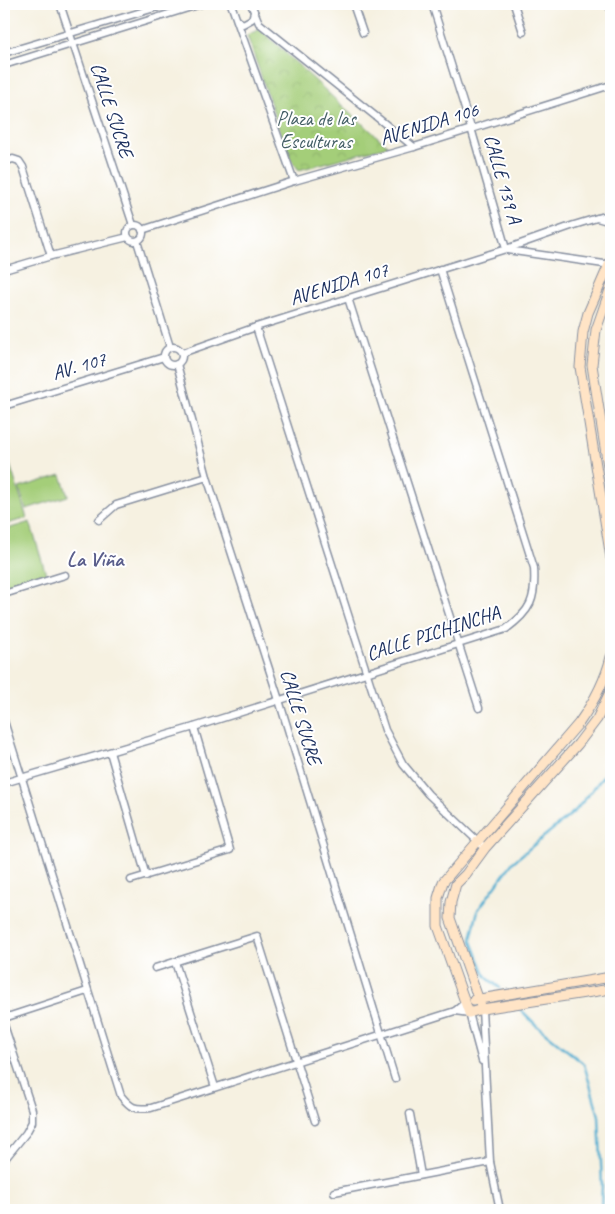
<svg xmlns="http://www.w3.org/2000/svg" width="615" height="1214" viewBox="0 0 615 1214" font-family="Caveat,sans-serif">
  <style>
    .park { fill: url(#park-crowns); stroke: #607e6c }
    .pitch { fill: #a4ce79; stroke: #607e6c }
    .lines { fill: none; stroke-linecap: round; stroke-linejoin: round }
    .stream { stroke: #53afd1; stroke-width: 2.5 }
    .street-casing { stroke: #8890a0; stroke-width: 9 }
    .secondary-casing { stroke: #8890a0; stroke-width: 11 }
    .street { stroke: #fff; stroke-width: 6 }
    .secondary { stroke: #ffe4c6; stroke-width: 9 }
    .labels { text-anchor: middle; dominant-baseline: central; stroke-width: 4; stroke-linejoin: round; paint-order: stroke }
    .street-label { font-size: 20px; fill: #1b2f5e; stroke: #fff }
    .park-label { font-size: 20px; fill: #445f66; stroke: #fff }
    .neighbourhood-label { font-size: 21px; font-weight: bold; fill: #5b5f8c; stroke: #fff }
  </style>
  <defs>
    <pattern id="park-crowns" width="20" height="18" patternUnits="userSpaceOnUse" patternTransform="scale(1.25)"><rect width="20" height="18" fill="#a4ce79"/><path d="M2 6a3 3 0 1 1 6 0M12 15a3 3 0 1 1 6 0" fill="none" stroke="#8db16b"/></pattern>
  </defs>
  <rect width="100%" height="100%" fill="#fff"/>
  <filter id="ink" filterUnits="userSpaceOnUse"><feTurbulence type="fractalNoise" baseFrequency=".02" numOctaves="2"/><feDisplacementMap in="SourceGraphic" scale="10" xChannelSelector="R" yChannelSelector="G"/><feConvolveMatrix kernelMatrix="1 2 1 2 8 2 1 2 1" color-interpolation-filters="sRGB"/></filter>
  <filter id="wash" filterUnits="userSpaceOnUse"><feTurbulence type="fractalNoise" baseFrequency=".0096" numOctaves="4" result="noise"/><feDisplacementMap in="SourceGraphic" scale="20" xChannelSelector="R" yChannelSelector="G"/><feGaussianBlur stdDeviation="1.12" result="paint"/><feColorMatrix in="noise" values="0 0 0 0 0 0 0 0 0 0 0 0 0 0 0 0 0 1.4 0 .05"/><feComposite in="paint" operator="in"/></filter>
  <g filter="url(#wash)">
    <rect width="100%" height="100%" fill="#f6f1e1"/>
    <polygon class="park" points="260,29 337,101 388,146 299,170 291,160 283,140 247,35"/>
    <g class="pitch">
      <polygon points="4,446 27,518 4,525"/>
      <polygon points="61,475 68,496 26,509 19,488"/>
      <polygon points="30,522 46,574 4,588 4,530"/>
    </g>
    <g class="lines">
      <g class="stream">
        <polyline points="500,988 486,977 471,939 478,910 513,862 575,811 611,767"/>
        <polyline points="520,1009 537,1026 584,1064 599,1116 602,1186 601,1210"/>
      </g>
    </g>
  </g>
  <g filter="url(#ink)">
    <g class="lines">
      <g class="street-casing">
        <g id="street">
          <polyline points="60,4 133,225"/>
          <polyline points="231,4 294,181"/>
          <polyline points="251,4 259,23 414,147"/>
          <polyline points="353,4 363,33"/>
          <polyline points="432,4 471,128 506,249"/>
          <polyline points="514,4 523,32"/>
          <polyline points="237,20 243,24 252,19 254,12"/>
          <polyline points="4,53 168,4"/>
          <polyline points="4,65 201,4"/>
          <polyline points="4,162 13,159 19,161 23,167 51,256"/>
          <polyline points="598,218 611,214"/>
          <circle cx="135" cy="233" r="8"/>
          <polyline points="142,230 294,181 414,147 611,85"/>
          <polyline points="137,241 170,347"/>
          <polyline points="507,250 611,265"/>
          <polyline points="4,270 51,256 128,237"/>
          <polyline points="348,298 479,708"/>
          <polyline points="256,327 385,730 403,764 428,794 485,848"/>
          <circle cx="173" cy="356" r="9"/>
          <polyline points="182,353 256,327 506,249 574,225 597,218 611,222"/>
          <polyline points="177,364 207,477 279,700 395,1079"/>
          <polyline points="4,406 164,357"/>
          <polyline points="99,520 116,505 207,477"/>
          <polyline points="4,594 65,575"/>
          <path d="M4,721l117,375c10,12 13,14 30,12l304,-97 11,-9"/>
          <polyline points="110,752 146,876"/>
          <path d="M4,783l190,-56 312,-98c25,-18 30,-30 28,-61l-94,-299"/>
          <polyline points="131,880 230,850 194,727"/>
          <polyline points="175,962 215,1087"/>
          <polyline points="155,968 257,936 315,1121"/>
          <polyline points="482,1009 490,1162 500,1210"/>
          <polyline points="455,1011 469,1013 482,1061"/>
          <polyline points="4,1018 87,991"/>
          <polyline points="4,1025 32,1110 32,1122 26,1133 4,1160"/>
          <polyline points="410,1114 421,1175"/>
          <polyline points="334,1192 490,1162"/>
          <polyline points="604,1210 611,1209"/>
        </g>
      </g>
      <g class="secondary-casing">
        <g id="secondary">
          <polyline points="610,4 611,8"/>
          <polyline points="611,260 588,313 583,332 580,367 611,558"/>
          <polyline points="611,287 596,330 592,365 611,485"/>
          <path d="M611,657c-6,25 -18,46 -32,66l-136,159 -5,16v28l31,87 13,-4 129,-20"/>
          <polyline points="474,1000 611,977"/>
          <polyline points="482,1009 450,918 451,902 456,884 466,874 485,848 578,744 597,719 611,690"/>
        </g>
      </g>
      <use href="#street" class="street"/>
      <use href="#secondary" class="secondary"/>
    </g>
  </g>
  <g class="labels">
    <g class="street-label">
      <text transform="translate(112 110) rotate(72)">CALLE SUCRE</text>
      <text transform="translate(429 124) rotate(-17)">AVENIDA 106</text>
      <text transform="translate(503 179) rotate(74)">CALLE 139 A</text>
      <text transform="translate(339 284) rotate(-17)">AVENIDA 107</text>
      <text transform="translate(79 366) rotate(-16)">AV. 107</text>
      <text transform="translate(433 633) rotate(-18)">CALLE PICHINCHA</text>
      <text transform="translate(301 717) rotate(73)">CALLE SUCRE</text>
    </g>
    <g class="park-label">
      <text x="316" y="118">Plaza de las<tspan x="316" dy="23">Esculturas</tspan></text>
    </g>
    <g class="neighbourhood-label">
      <text x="95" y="559">La Viña</text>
    </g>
  </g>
  <rect width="615" height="1214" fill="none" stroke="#fff" stroke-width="20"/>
</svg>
